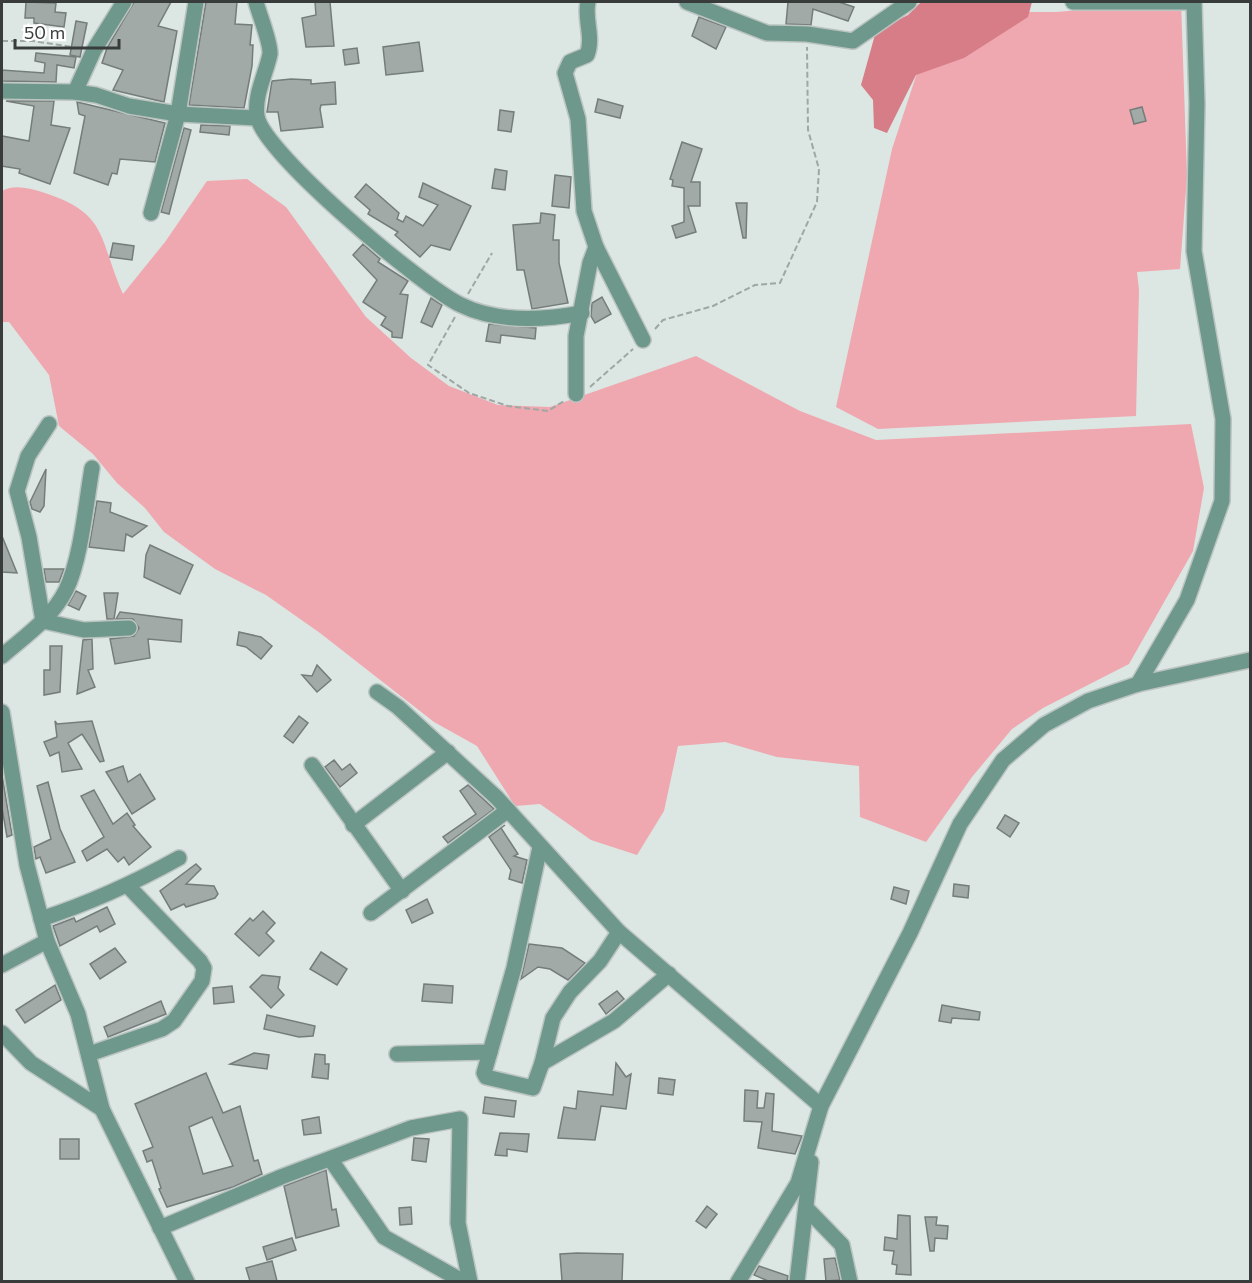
<svg xmlns="http://www.w3.org/2000/svg" width="1252" height="1283" viewBox="0 0 1252 1283" font-family="Commissioner,sans-serif">
  <style>
    .green { fill: #efa8af }
    .water { fill: #d77d88 }
    .building { fill: #a1aaa7; stroke: #757d7a; stroke-width: 1.5; fill-rule: evenodd }
    .lines { fill: none; stroke-linecap: round; stroke-linejoin: round }
    .minor-casing { stroke: #bbc4c1; stroke-width: 18 }
    .path { stroke: #9fa7a4; stroke-width: 2; stroke-dasharray: 6 3; stroke-linecap: butt }
    .minor { stroke: #6e988b; stroke-width: 15 }
  </style>
  <rect width="100%" height="100%" fill="#dce6e3"/>
  <g class="green">
    <polygon points="1181,2 1187,176 1180,269 1137,272 1139,290 1136,416 878,429 836,407 892,149 918,70 1015,12 1056,12"/>
    <path d="M247,179l39,28 80,110 45,41 38,28 49,19 52,2 146,-51 104,55 76,29 315,-16 13,64 -11,63 -64,113 -86,44 -31,21 -40,48 -46,65 -66,-25 -1,-51 -82,-9 -52,-15 -47,4 -14,65 -27,44 -46,-15 -51,-36 -25,2 -38,-60 -43,-24 -114,-89 -54,-38 -51,-26 -51,-37 -19,-24 -28,-25 -24,-29 -34,-28 -10,-51 -40,-53h-7v-131c12,-7 27,-3 40,1 67,21 56,46 81,102l42,-52 42,-61z"/>
  </g>
  <polygon class="water" points="921,2 1032,2 1028,17 964,58 916,75 887,133 874,128 873,100 861,85 876,31 908,15"/>
  <g class="building">
    <polygon points="26,2 56,3 55,12 66,13 64,27 34,23 34,18 25,18"/>
    <polygon points="134,2 171,2 158,26 177,31 164,102 113,90 123,70 102,63 107,48"/>
    <polygon points="206,2 237,2 235,24 252,25 250,45 253,45 252,66 244,108 189,105"/>
    <polygon points="315,2 330,2 334,46 306,47 302,18 316,15"/>
    <polygon points="788,2 839,2 854,7 848,21 813,9 811,25 786,24"/>
    <polygon points="699,17 726,27 716,49 692,36"/>
    <polygon points="76,21 87,23 80,57 70,55"/>
    <polygon points="419,42 423,71 386,75 383,47"/>
    <polygon points="357,48 359,63 345,65 343,50"/>
    <polygon points="36,53 76,57 74,68 57,65 56,82 2,81 2,70 44,73 45,63 35,61"/>
    <polygon points="291,79 311,80 311,84 335,82 336,104 321,105 320,109 323,127 281,131 278,112 267,112 272,81"/>
    <polygon points="598,99 623,106 620,118 595,112"/>
    <polygon points="6,101 54,101 51,125 70,128 50,184 19,173 20,169 2,166 2,136 29,141 34,106"/>
    <polygon points="77,102 165,123 155,162 120,159 117,174 112,173 108,185 74,173 85,116 79,114"/>
    <polygon points="1142,107 1146,121 1134,124 1130,110"/>
    <polygon points="500,110 514,112 511,132 498,130"/>
    <polygon points="201,125 230,126 229,135 200,132"/>
    <polygon points="184,128 191,130 169,214 161,212"/>
    <polygon points="682,142 702,149 691,182 700,182 700,206 688,206 696,232 676,238 672,226 684,222 684,188 672,186 673,180 670,179"/>
    <polygon points="495,169 507,171 505,190 492,188"/>
    <polygon points="555,175 571,177 569,208 552,206"/>
    <polygon points="423,183 471,206 450,250 431,245 420,257 395,235 398,232 368,214 370,210 355,197 366,184 399,213 397,219 403,222 406,216 423,226 438,205 419,197"/>
    <polygon points="736,203 747,203 746,238 743,238"/>
    <polygon points="541,213 555,215 553,240 559,240 559,263 568,303 532,309 524,270 517,270 513,225 540,223"/>
    <polygon points="113,243 134,246 132,260 110,257"/>
    <polygon points="363,244 380,259 378,262 408,281 400,294 408,295 402,338 392,337 392,332 381,325 386,317 363,302 377,280 353,255"/>
    <polygon points="602,297 611,314 595,323 591,316 592,303"/>
    <polygon points="431,298 442,305 432,327 421,322"/>
    <polygon points="489,324 536,328 535,339 501,335 500,343 486,341"/>
    <polygon points="46,469 44,506 40,512 32,509 30,502"/>
    <polygon points="97,501 111,503 110,512 147,526 132,537 126,534 124,551 89,547"/>
    <polygon points="2,536 17,573 2,572"/>
    <polygon points="150,545 193,565 180,594 144,577 146,555"/>
    <polygon points="44,569 64,569 59,582 46,582"/>
    <polygon points="76,591 86,596 79,610 68,605"/>
    <polygon points="104,593 118,593 114,619 107,619"/>
    <polygon points="120,612 182,620 181,642 148,639 150,658 115,664 110,639 134,636 139,628 133,619 116,619"/>
    <polygon points="239,632 261,637 272,646 261,659 246,647 237,645"/>
    <polygon points="92,639 93,669 88,670 95,687 77,694 83,640"/>
    <polygon points="50,646 62,646 60,692 44,695 44,670 50,670"/>
    <polygon points="317,665 331,680 317,692 302,675 312,676"/>
    <polygon points="299,716 308,723 293,743 284,736"/>
    <polygon points="55,721 57,724 92,721 104,761 100,762 82,734 68,743 82,769 62,772 59,752 50,756 44,742 57,737"/>
    <polygon points="334,760 342,770 350,764 357,773 340,787 325,767"/>
    <polygon points="123,766 128,782 140,774 155,799 132,814 106,772"/>
    <polygon points="2,775 12,835 7,837 2,808"/>
    <polygon points="48,782 60,829 75,862 46,873 40,857 36,859 34,847 51,839 37,786"/>
    <polygon points="468,785 494,809 448,843 443,837 476,814 460,791"/>
    <polygon points="94,790 113,824 127,813 135,825 133,826 151,847 129,865 124,857 118,862 107,849 87,861 82,851 104,837 81,796"/>
    <polygon points="1005,815 1019,823 1010,837 997,828"/>
    <polygon points="505,825 501,828 518,854 514,856 527,860 522,883 509,879 511,870 489,837"/>
    <polygon points="196,864 201,869 186,884 214,886 218,894 215,898 186,907 184,904 171,910 160,891"/>
    <polygon points="954,884 969,886 968,898 953,896"/>
    <polygon points="894,887 909,891 906,904 891,899"/>
    <polygon points="427,899 433,913 412,923 406,910"/>
    <polygon points="107,907 115,924 100,932 97,926 60,946 53,926 74,918 76,922"/>
    <polygon points="263,911 275,923 266,933 274,941 259,956 235,934 250,918 253,921"/>
    <polygon points="529,944 562,948 585,963 568,980 550,969 538,967 521,979"/>
    <polygon points="115,948 126,962 100,979 90,964"/>
    <polygon points="321,952 347,969 337,985 310,969"/>
    <polygon points="262,975 280,977 278,988 284,995 271,1008 250,987"/>
    <polygon points="424,984 453,986 452,1003 422,1001"/>
    <polygon points="55,985 61,1000 25,1023 16,1010"/>
    <polygon points="232,986 234,1002 214,1004 213,988"/>
    <polygon points="617,991 624,999 606,1014 599,1004"/>
    <polygon points="161,1001 166,1014 108,1037 104,1027"/>
    <polygon points="942,1005 980,1012 979,1020 952,1018 951,1023 939,1021"/>
    <polygon points="267,1015 315,1026 313,1036 299,1037 264,1029"/>
    <polygon points="254,1053 269,1055 267,1069 230,1064"/>
    <polygon points="315,1054 325,1055 325,1064 329,1064 328,1079 312,1077"/>
    <polygon points="616,1063 626,1077 631,1074 626,1109 601,1106 595,1140 558,1138 564,1107 576,1109 578,1091 613,1095"/>
    <path d="M206,1073l17,40 17,-7 14,55 4,-1 4,14 -29,13 -66,20 -8,-18 2,-1 -9,-28 -5,2 -4,-11 10,-4 -18,-43zM212,1117l21,49 -30,8 -14,-47z"/>
    <polygon points="659,1078 675,1080 673,1095 658,1093"/>
    <polygon points="745,1090 758,1091 757,1108 764,1108 766,1093 774,1094 772,1131 802,1136 795,1154 758,1148 762,1122 744,1121"/>
    <polygon points="485,1097 516,1101 514,1117 483,1113"/>
    <polygon points="319,1117 321,1133 304,1135 302,1120"/>
    <polygon points="500,1133 529,1134 527,1152 507,1149 507,1156 495,1155"/>
    <polygon points="414,1138 429,1139 426,1162 412,1160"/>
    <rect x="60" y="1139" width="19" height="20"/>
    <polygon points="326,1170 332,1210 336,1209 339,1226 296,1238 284,1186"/>
    <polygon points="707,1206 717,1214 706,1228 696,1221"/>
    <polygon points="411,1207 412,1224 400,1225 399,1208"/>
    <polygon points="898,1215 910,1216 911,1275 896,1274 897,1265 892,1264 894,1251 884,1250 885,1237 897,1239"/>
    <polygon points="925,1217 937,1217 936,1225 948,1226 947,1239 935,1238 934,1251 930,1251"/>
    <polygon points="292,1238 296,1250 267,1260 263,1247"/>
    <polygon points="577,1253 623,1254 622,1281 562,1281 560,1254"/>
    <polygon points="835,1258 840,1280 826,1281 824,1259"/>
    <polygon points="272,1261 277,1281 250,1281 246,1268"/>
    <polygon points="759,1266 788,1276 787,1281 768,1281 754,1275"/>
  </g>
  <g class="lines">
    <g class="minor-casing">
      <g id="minor">
        <path d="M256,2c3,12 15,41 14,52 -4,20 -16,41 -13,62 6,37 167,172 204,189 37,18 83,15 121,8"/>
        <polyline points="687,2 767,33 807,34 853,41 909,2"/>
        <polyline points="1073,2 1194,2"/>
        <polyline points="2,91 75,92 96,95 129,106 178,114 257,118"/>
        <polyline points="75,92 94,50 124,2"/>
        <polyline points="151,213 178,114 196,2"/>
        <polyline points="596,247 643,340"/>
        <path d="M576,394v-58l14,-73 6,-16 -12,-36 -6,-92 -13,-46 5,-11 17,-7c7,-18 -3,-36 1,-53"/>
        <polyline points="49,424 28,456 17,491 29,537 43,621 84,630 129,628"/>
        <path d="M2,656c23,-20 50,-38 64,-66 15,-31 20,-87 26,-122"/>
        <polyline points="1138,684 1187,600 1222,501 1223,419 1194,251 1197,104 1194,2"/>
        <polyline points="377,692 398,707 497,798 619,932 821,1106"/>
        <polyline points="2,712 27,865 47,941 78,1014 102,1109 187,1282"/>
        <polyline points="312,765 402,891"/>
        <polyline points="353,825 448,752"/>
        <polyline points="371,913 508,810"/>
        <path d="M41,919c49,-16 93,-36 138,-61"/>
        <polyline points="2,965 47,941"/>
        <polyline points="2,1033 31,1063 102,1109"/>
        <polyline points="490,1052 484,1073 486,1077 533,1088 542,1063 553,1018 570,992 600,961 619,932"/>
        <polyline points="89,1054 162,1029 174,1021 202,981 204,968 200,961 128,886"/>
        <polyline points="397,1054 490,1052 514,968 540,847"/>
        <polyline points="542,1063 614,1021 669,974"/>
        <polyline points="331,1160 384,1237 464,1282"/>
        <polyline points="807,1209 842,1245 850,1282"/>
        <polyline points="160,1228 281,1177 411,1128 460,1119 458,1223 470,1282"/>
        <polyline points="738,1282 798,1183 821,1106 910,933 960,824 1003,760 1044,725 1088,701 1138,684 1250,660"/>
        <polyline points="797,1282 811,1162"/>
      </g>
    </g>
    <g class="path">
      <polyline points="2,41 33,41 79,48"/>
      <polyline points="468,294 492,253"/>
      <polyline points="455,317 428,365 469,393 508,406 548,411 564,401"/>
      <polyline points="655,329 663,320 713,306 755,285 780,283 817,202 819,169 808,130 807,47"/>
      <polyline points="590,387 633,349"/>
    </g>
    <use href="#minor" class="minor"/>
  </g>
  <rect width="1252" height="1283" fill="none" stroke="#383c3a" stroke-width="6"/>
  <path d="M15 39v9h104v-9" fill="none" stroke="#383c3a" stroke-width="3"/>
  <text x="24" y="39" font-size="18" fill="#383c3a" stroke="#ffffff" stroke-width="4.5" paint-order="stroke">50 m</text>
</svg>
